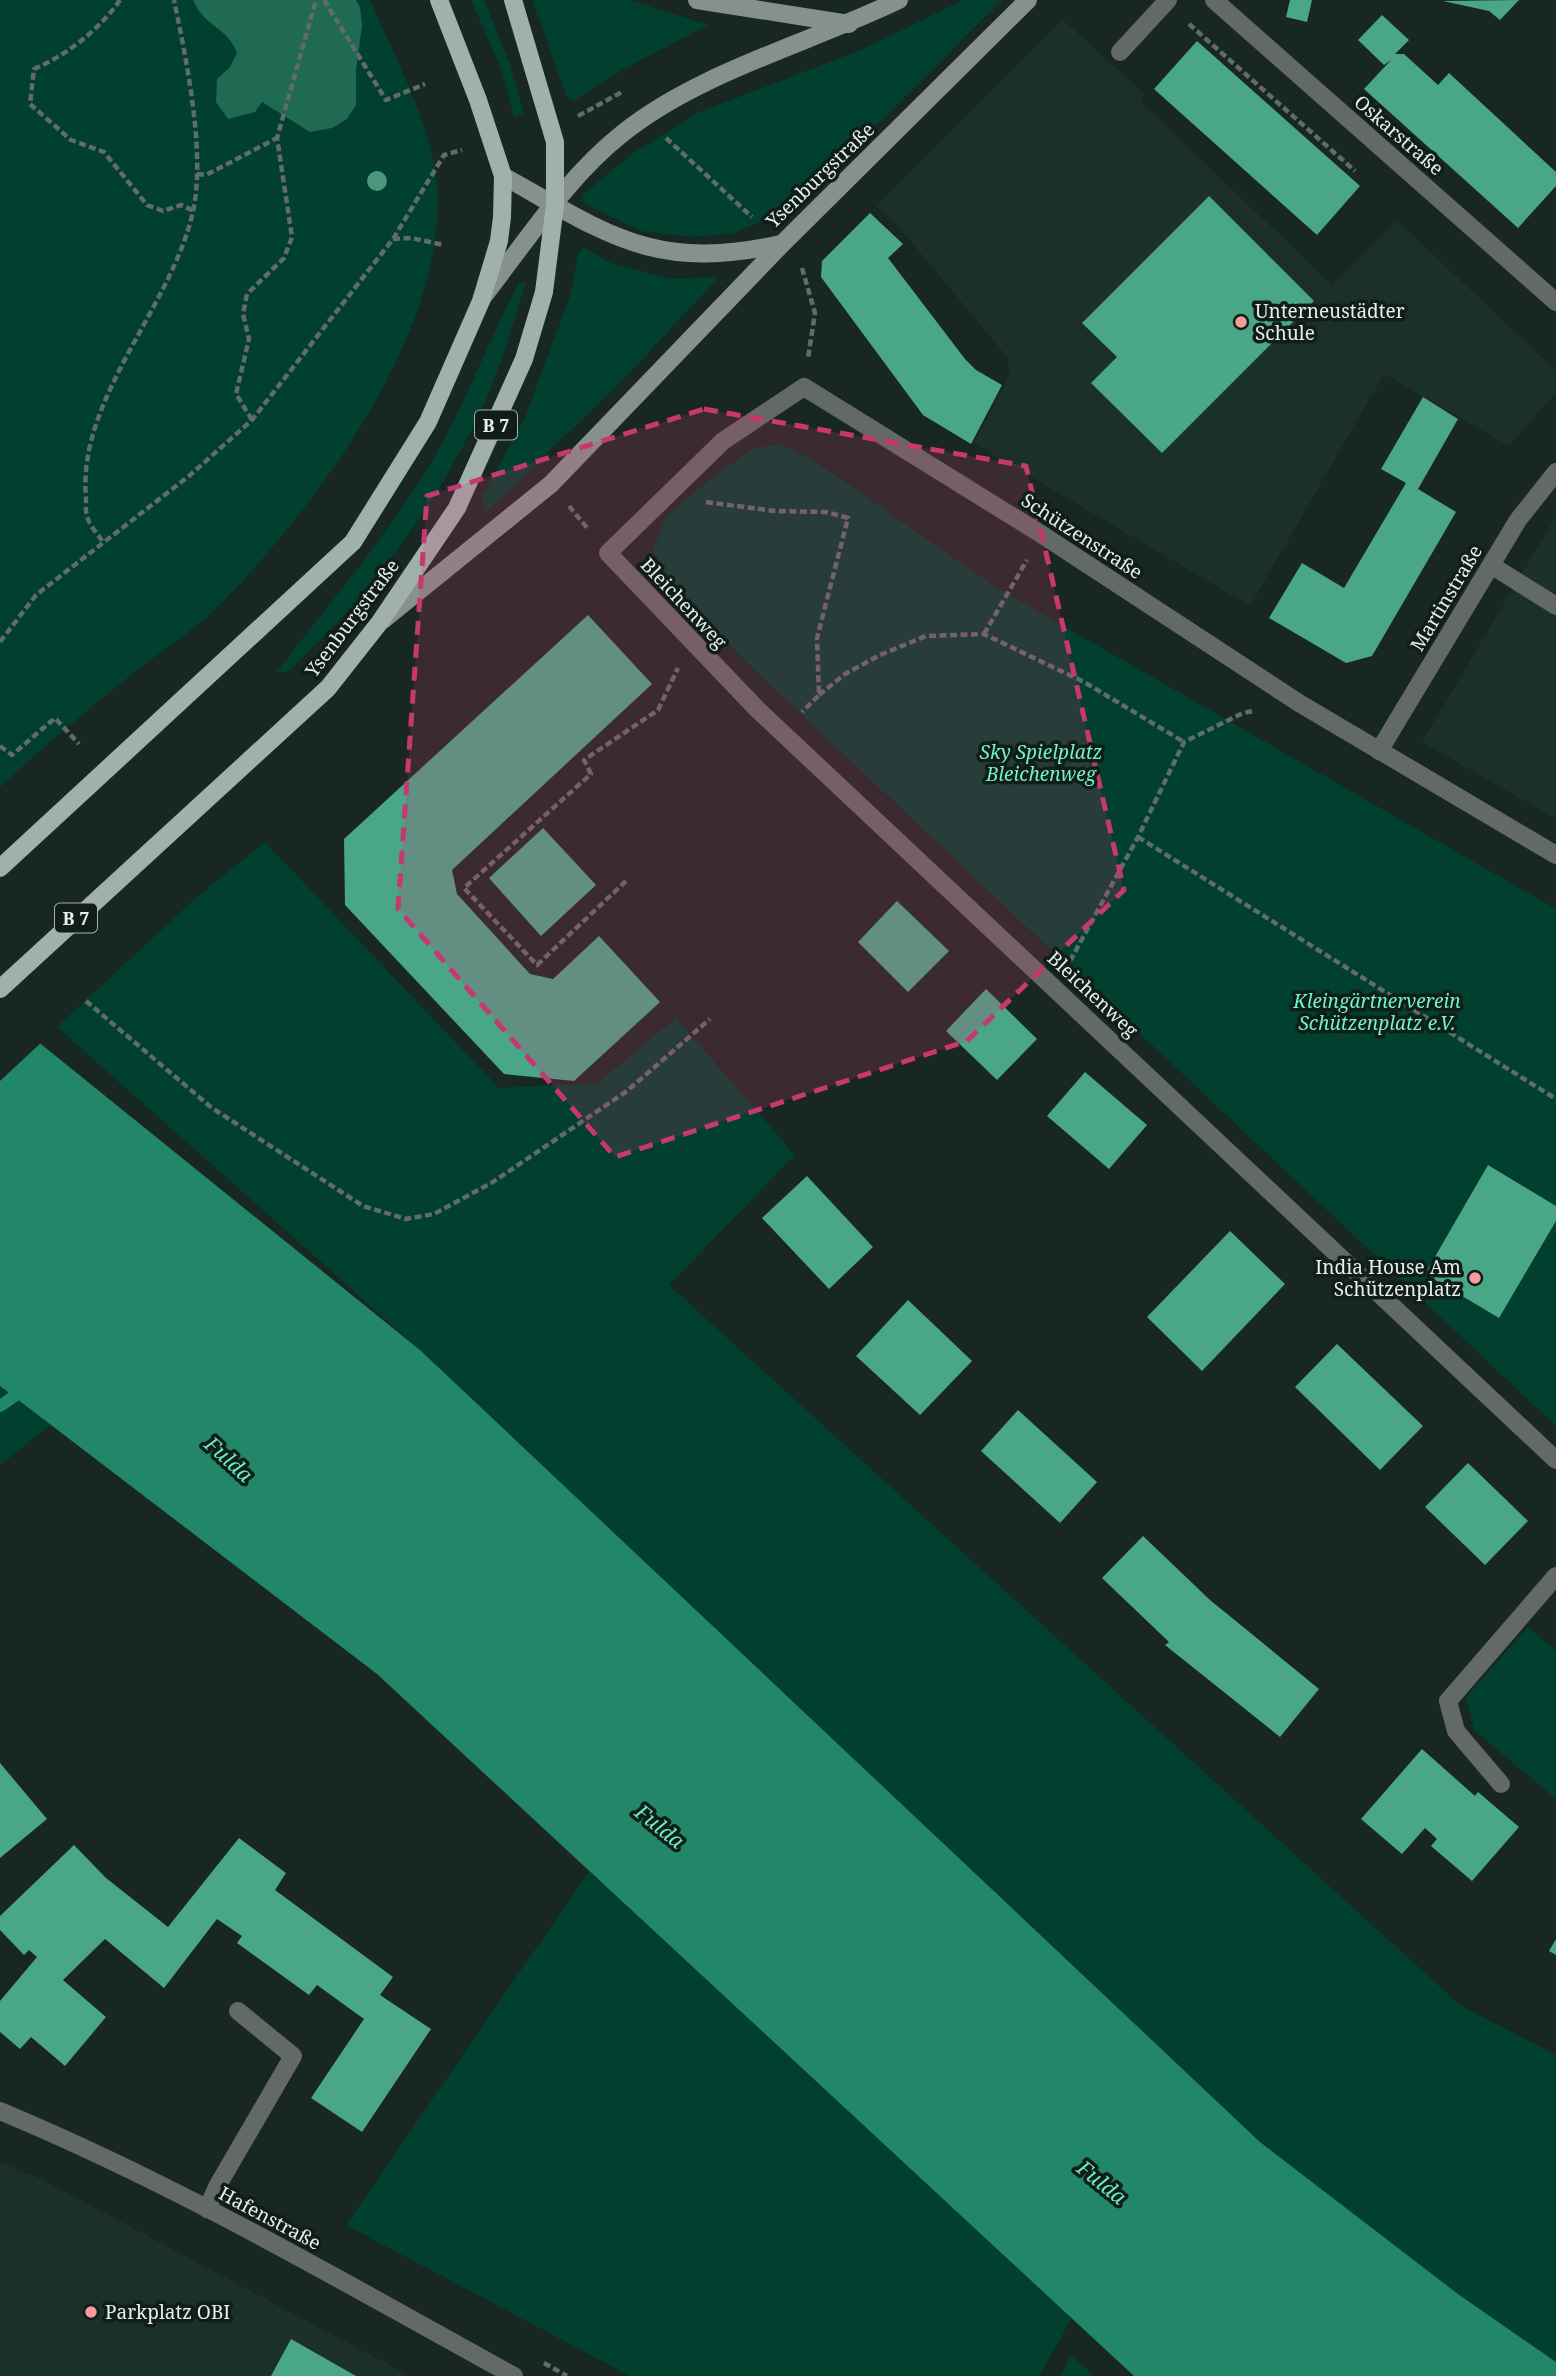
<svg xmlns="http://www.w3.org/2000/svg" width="1556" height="2376" viewBox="0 0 1556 2376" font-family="'Noto Serif',serif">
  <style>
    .built { fill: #1a3028 }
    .green { fill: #013f2e }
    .forest { fill: #206953 }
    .water { fill: #228669 }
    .pier { fill: #192722 }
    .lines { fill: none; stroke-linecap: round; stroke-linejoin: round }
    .stream { stroke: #228669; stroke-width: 12 }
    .building { fill: #49a687 }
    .path { stroke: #606c68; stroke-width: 4.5; stroke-dasharray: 7 3.5; stroke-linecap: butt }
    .lane { stroke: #626966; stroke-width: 18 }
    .street { stroke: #626966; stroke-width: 18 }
    .secondary { stroke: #86918c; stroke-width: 18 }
    .primary { stroke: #a1b0aa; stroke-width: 18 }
    .tree { fill: #4a977d }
    .marked { fill: #c73870; fill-opacity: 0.2; stroke: #c73870; stroke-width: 5; stroke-dasharray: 14 9; stroke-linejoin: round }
    .poi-dot { fill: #f59b9c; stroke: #101d18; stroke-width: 2.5 }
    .labels { text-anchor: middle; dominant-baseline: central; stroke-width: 7; stroke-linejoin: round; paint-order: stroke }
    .shield { fill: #101d18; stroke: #a5afab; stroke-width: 2 }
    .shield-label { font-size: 18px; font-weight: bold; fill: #e5eeea }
    .street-label { font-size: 19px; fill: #e5eeea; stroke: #101d18 }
    .poi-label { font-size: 19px; fill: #e5eeea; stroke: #101d18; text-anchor: start }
    .park-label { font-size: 19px; font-style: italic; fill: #72f3c8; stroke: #101d18 }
    .water-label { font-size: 21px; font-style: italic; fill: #6aebc1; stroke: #101d18 }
  </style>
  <rect width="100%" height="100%" fill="#192722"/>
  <g class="built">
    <polygon points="1063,20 1145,94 1140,101 1332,285 1397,220 1556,371 1556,392 1509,446 1384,374 1250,606 974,443 1009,376 1008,358 903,232 877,206"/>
    <polygon points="1556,516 1556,819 1422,742"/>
    <polygon points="0,2162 43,2180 410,2376 0,2376"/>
  </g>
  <g class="green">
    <path d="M0,0h370c21,47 54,112 64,162 28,153 -114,340 -214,443 -23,23 -53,42 -79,62 -49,39 -96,78 -141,120z"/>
    <polygon points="471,0 484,0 510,64 524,114 514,116 501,69"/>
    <polygon points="532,0 630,0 708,25 622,70 574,101 567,97"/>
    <polygon points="963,0 1001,0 797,205 734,233 691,237 641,231 585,204 582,195 632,154 699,112 859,51"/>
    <polygon points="583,247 611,263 671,279 719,277 622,381 486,512 482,497 525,417 571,293 578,253"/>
    <path d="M526,282c-15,49 -29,99 -53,145 -46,91 -110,177 -186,245l-11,1c47,-62 100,-124 142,-189 41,-63 66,-135 101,-201z"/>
    <polygon points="782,444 816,462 994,586 1556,909 1556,1426 746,662 678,590 653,550 666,516 712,478 752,449"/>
    <polygon points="265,842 499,1088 598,1083 676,1018 795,1155 669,1285 1460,2005 1556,2055 1556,2362 1458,2294 1260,2142 420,1350 57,1027 198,896"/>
    <polygon points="0,1386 51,1425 0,1465"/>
    <polygon points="1528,1627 1556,1651 1556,1799 1474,1730 1466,1697"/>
    <polygon points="589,1871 1072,2318 1039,2376 630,2376 346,2225"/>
    <polygon points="1071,2356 1095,2376 1060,2376"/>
  </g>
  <path class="forest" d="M193,0h163l4,7 2,19 -6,45v34l-9,14 -15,9 -22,4 -48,-30 -7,10 -27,7 -12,-17 1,-23 13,-12 7,-14c-10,-27 -32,-25 -44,-53z"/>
  <polygon class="water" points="0,1011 420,1350 1260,2142 1458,2294 1556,2362 1556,2376 1134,2376 377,1674 0,1386"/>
  <polygon class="pier" points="0,1008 44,1040 0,1081"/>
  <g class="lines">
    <polyline class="stream" points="0,1406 26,1388"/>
  </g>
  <g class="building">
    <polygon points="1290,0 1312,0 1307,22 1286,17"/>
    <polygon points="1519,0 1500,20 1489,11 1443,1"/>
    <polygon points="1382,15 1409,40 1395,54 1404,54 1438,85 1449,73 1556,172 1556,186 1518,228 1364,89 1391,60 1384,65 1358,40"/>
    <polygon points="1197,41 1360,186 1317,235 1154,89"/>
    <polygon points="1209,196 1314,301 1162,453 1091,383 1117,357 1082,323"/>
    <polygon points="870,213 903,244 888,258 965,359 976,370 1002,385 971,444 923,415 821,277 822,261"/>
    <polygon points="1423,397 1458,419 1418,489 1456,512 1372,656 1346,663 1269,618 1302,563 1344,588 1406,483 1381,469"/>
    <polygon points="588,615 652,684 452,870 457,894 530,974 553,979 599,936 660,1002 574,1081 504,1074 345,905 344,839"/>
    <polygon points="543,828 596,885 541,936 489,878"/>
    <polygon points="897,901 949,951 908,992 858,942"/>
    <polygon points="986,989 1037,1039 997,1080 946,1031"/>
    <polygon points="1085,1072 1147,1125 1109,1169 1047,1116"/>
    <polygon points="1488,1165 1556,1206 1556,1221 1499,1318 1425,1274"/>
    <polygon points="807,1176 873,1247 829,1289 762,1218"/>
    <polygon points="1230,1231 1285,1284 1202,1371 1147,1317"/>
    <polygon points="908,1300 972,1361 920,1415 856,1356"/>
    <polygon points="1337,1344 1423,1426 1380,1470 1295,1387"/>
    <polygon points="1018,1410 1097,1482 1060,1523 981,1451"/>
    <polygon points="1468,1463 1528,1521 1485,1565 1425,1507"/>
    <polygon points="1143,1536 1210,1600 1319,1689 1280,1737 1165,1645 1169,1642 1102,1578"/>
    <polygon points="1422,1749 1475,1796 1478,1792 1519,1827 1472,1881 1431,1846 1437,1839 1425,1828 1402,1854 1361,1819"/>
    <polygon points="0,1763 47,1819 0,1858"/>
    <polygon points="239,1838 286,1873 275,1890 393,1977 380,1995 431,2029 362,2132 311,2098 364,2019 317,1985 309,1995 237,1943 242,1936 217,1919 164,1988 105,1939 63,1980 106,2017 65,2066 31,2037 20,2049 0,2032 0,2001 37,1957 29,1950 24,1955 0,1930 0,1916 74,1845 106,1878 168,1927"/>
    <polygon points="1556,1939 1556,1955 1549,1951"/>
    <polygon points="291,2339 356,2376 271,2376"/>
  </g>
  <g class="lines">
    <g class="path">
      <path d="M120,0c-20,29 -53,55 -86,69l-4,35 41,36 33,12 43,53 16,6 18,-6 13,6"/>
      <polyline points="324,0 386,100 425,84"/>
      <polyline points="1189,24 1355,171"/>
      <polyline points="578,116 622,92"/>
      <polyline points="666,138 752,217"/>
      <polyline points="197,174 206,175 277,138"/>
      <polyline points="393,239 411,238 444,245"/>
      <polyline points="802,268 815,313 808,358"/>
      <polyline points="252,420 236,394 249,339 243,314 247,294 284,258 292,237 277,138 316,0"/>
      <polyline points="706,502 775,511 826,512 848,518 817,638 819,695 802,712"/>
      <polyline points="569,506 588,529"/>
      <path d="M102,541c-4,-7 -12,-15 -14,-22 -3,-6 -2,-15 -2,-22 -9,-98 87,-192 107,-286 13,-58 -7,-153 -19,-211"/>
      <polyline points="984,634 1027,560"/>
      <polyline points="0,642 36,595 189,476 252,420 393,239 444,155 462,150"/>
      <polyline points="819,695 845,674 880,655 926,636 984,634 1084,682 1184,742"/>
      <polyline points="0,746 12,755 55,718 79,744"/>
      <polyline points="1138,837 1556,1099"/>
      <polyline points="626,881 537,965 464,888 591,774 584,760 658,710 678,668"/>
      <polyline points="1070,961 1138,837 1184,742 1243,713 1253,711"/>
      <polyline points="86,1001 212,1108 363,1206 406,1219 434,1214 493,1182 627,1091 710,1019"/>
      <polyline points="544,2363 567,2376"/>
    </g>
    <g class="lane">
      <polyline points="1120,52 1168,0"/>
      <polyline points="1491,565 1556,606"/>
      <polyline points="1501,1784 1456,1731 1448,1701 1556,1576"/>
      <polyline points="207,2209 218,2185 293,2056 238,2011"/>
    </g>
    <g class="street">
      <polyline points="1214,0 1556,302"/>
      <polyline points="1379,751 1518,520 1556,472"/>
      <polyline points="1556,855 1299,703 1041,534 804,387 723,441 608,553 757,709 1556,1460"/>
      <path d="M0,2111c178,74 345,172 514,265"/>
    </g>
    <g class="secondary">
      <polyline points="697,0 849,24"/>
      <path d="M503,176c106,59 151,96 278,68"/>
      <path d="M482,298c44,-56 85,-121 141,-165 76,-61 187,-90 276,-133"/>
      <polyline points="383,620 551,484 782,244 1028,0"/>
    </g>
    <g class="primary">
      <polyline points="0,868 353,542 428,422 481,301 499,241 502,217 503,176 478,100 439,0"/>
      <polyline points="0,989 328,688 380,622 457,508 524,359 544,292 555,205 555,142 513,0"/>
    </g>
  </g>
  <circle class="tree" cx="377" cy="181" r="10"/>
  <path class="marked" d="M704,409l322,57 98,424 -157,151 -352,116 -217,-248 29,-413z"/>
  <g class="poi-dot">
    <circle cx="1241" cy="322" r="7"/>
    <circle cx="1475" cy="1278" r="7"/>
    <circle cx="91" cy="2312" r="7"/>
  </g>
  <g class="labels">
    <g class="shield">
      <rect x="475" y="410.5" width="42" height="29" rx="5"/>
      <rect x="55" y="903.5" width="42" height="29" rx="5"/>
    </g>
    <g class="shield-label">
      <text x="496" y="425">B 7</text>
      <text x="76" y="918">B 7</text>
    </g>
    <g class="street-label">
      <text transform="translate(1399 135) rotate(41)">Oskarstraße</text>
      <text transform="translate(820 175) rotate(-44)">Ysenburgstraße</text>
      <text transform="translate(1082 536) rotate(33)">Schützenstraße</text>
      <text transform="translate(1446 598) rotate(-59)">Martinstraße</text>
      <text transform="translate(684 603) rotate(47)">Bleichenweg</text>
      <text transform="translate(352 618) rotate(-53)">Ysenburgstraße</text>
      <text transform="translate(1093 994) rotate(43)">Bleichenweg</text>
      <text transform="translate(270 2218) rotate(28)">Hafenstraße</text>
    </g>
    <g class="poi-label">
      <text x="1255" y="311">Unterneustädter<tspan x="1255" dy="22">Schule</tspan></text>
      <text x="1461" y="1267" text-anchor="end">India House Am<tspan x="1461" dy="22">Schützenplatz</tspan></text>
      <text x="105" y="2312">Parkplatz OBI</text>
    </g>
    <g class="park-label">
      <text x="1041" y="752">Sky Spielplatz<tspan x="1041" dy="22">Bleichenweg</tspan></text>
      <text x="1377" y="1001">Kleingärtnerverein<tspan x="1377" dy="22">Schützenplatz e.V.</tspan></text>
    </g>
    <g class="water-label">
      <text transform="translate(229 1459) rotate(42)">Fulda</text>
      <text transform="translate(660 1826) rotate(39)">Fulda</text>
      <text transform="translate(1102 2182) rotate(39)">Fulda</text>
    </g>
  </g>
</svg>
